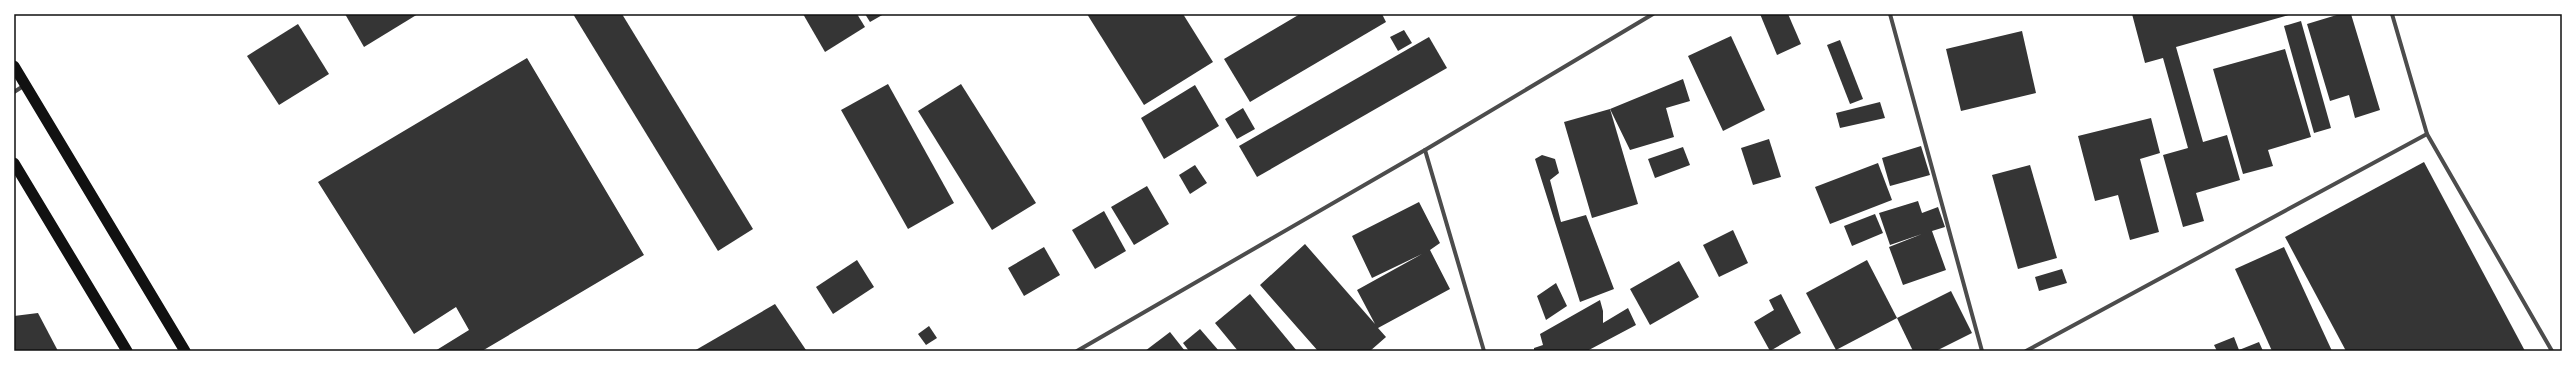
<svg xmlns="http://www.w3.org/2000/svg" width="2576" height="365" viewBox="0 0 2576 365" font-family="'Space Grotesk',sans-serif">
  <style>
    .building { fill: #353535 }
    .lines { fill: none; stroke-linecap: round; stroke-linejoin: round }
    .minor { stroke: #4c4c4c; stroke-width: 4 }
    .trunk { stroke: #111; stroke-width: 11 }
    .neatline { fill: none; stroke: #111; stroke-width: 1.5 }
  </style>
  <rect width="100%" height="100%" fill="#fff"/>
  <g class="building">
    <polygon points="345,14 418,14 364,47"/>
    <polygon points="573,14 622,14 753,229 718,251"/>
    <polygon points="803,14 857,14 865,27 825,52"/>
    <polygon points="865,14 884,14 870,22"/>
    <polygon points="1087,14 1183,14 1213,62 1144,105"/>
    <polygon points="1300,14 1382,14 1386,22 1250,102 1224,59"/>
    <polygon points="1760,14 1788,14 1801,44 1777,55"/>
    <polygon points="2132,14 2292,14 2176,47 2203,142 2227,135 2240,180 2196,193 2204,221 2183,227 2163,155 2188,148 2163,58 2145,63"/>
    <polygon points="2340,14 2351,14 2380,110 2355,118 2349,95 2330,101 2307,24"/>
    <polygon points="2301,21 2331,128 2314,133 2284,26"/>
    <polygon points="298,24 329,74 279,105 247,56"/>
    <polygon points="1404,30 1412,43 1398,51 1390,37"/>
    <polygon points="2022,31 2036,93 1961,111 1946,49"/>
    <polygon points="1731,36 1765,110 1723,131 1688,56"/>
    <polygon points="1429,37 1447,68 1257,177 1239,146"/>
    <polygon points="1840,40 1863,99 1850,104 1827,45"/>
    <polygon points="2285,49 2311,137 2268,150 2273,166 2243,174 2213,69"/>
    <polygon points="527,58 644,255 482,351 435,351 469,330 456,307 414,334 318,182"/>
    <polygon points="1683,79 1690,101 1666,108 1674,137 1630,150 1610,109"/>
    <polygon points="888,84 954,203 908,229 841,110"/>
    <polygon points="961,84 1036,203 992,230 918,111"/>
    <polygon points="1195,85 1219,126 1164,159 1141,118"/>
    <polygon points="1880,102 1885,118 1840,128 1836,113"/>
    <polygon points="1243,108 1255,129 1237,139 1225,119"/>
    <polygon points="1610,109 1638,204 1592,218 1564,122"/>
    <polygon points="2151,118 2160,153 2140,159 2159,232 2130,240 2118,195 2095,201 2078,136"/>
    <polygon points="1769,139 1781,177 1753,185 1741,148"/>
    <polygon points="1921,146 1930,175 1890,186 1882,158"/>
    <polygon points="1683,147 1690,165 1655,178 1648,159"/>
    <polygon points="1542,155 1555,159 1559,173 1550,180 1561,222 1586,215 1614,289 1580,302 1535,159"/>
    <polygon points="2424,162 2525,351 2346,351 2285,237"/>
    <polygon points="1878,163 1892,200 1830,224 1815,187"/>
    <polygon points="1195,165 1207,183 1190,194 1179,175"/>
    <polygon points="2030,165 2057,258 2018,269 1992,175"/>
    <polygon points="1147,186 1169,224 1134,245 1111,207"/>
    <polygon points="1918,201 1922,213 1938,207 1945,227 1932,231 1946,270 1903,285 1889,247 1922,234 1890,245 1879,213"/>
    <polygon points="1419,202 1440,243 1430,250 1450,289 1378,328 1386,337 1370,351 1318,351 1260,285 1305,244 1375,324 1357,290 1422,254 1372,278 1352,236"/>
    <polygon points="1104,211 1126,251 1095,269 1072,230"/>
    <polygon points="1875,214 1883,233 1852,246 1844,226"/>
    <polygon points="1733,230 1748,263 1719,277 1703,245"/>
    <polygon points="1044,247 1060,275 1024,296 1008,268"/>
    <polygon points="2284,247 2332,351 2272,351 2235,269"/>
    <polygon points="857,260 874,287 833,314 816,287"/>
    <polygon points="1867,260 1897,318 1836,350 1806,293"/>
    <polygon points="1679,261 1699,297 1650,325 1630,289"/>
    <polygon points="2062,269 2067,283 2039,291 2035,277"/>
    <polygon points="1556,283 1567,306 1546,320 1537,296"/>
    <polygon points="1951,291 1972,333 1936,351 1913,351 1897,318"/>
    <polygon points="1250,294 1297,351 1238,351 1215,323"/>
    <polygon points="1781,294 1801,333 1770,351 1754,322 1774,310 1769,300"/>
    <polygon points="1600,300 1603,311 1603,323 1628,308 1636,325 1587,351 1534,351 1534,348 1543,345 1540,334"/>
    <polygon points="775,304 806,350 694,351"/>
    <polygon points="38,313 58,351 14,351 14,316"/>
    <polygon points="929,326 937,338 926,345 918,334"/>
    <polygon points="1200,329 1219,351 1189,351 1183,343"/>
    <polygon points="1170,332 1185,351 1145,351"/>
    <polygon points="2234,337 2239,350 2259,342 2263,351 2217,351 2214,345"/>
  </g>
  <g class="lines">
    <g class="minor">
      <polyline points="1890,14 1982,351"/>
      <polyline points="2392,14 2427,134 2552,351"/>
      <polyline points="14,92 25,85"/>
      <polyline points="1425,150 1484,351"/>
      <polyline points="1077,351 1425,150 1653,14"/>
      <polyline points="2026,351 2427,134"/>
    </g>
    <g class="trunk">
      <polyline points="14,66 185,351"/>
      <polyline points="14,163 127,351"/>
    </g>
  </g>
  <rect width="2576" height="365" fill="none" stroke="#ffffff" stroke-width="30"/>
  <rect x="15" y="15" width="2546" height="335" class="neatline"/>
</svg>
